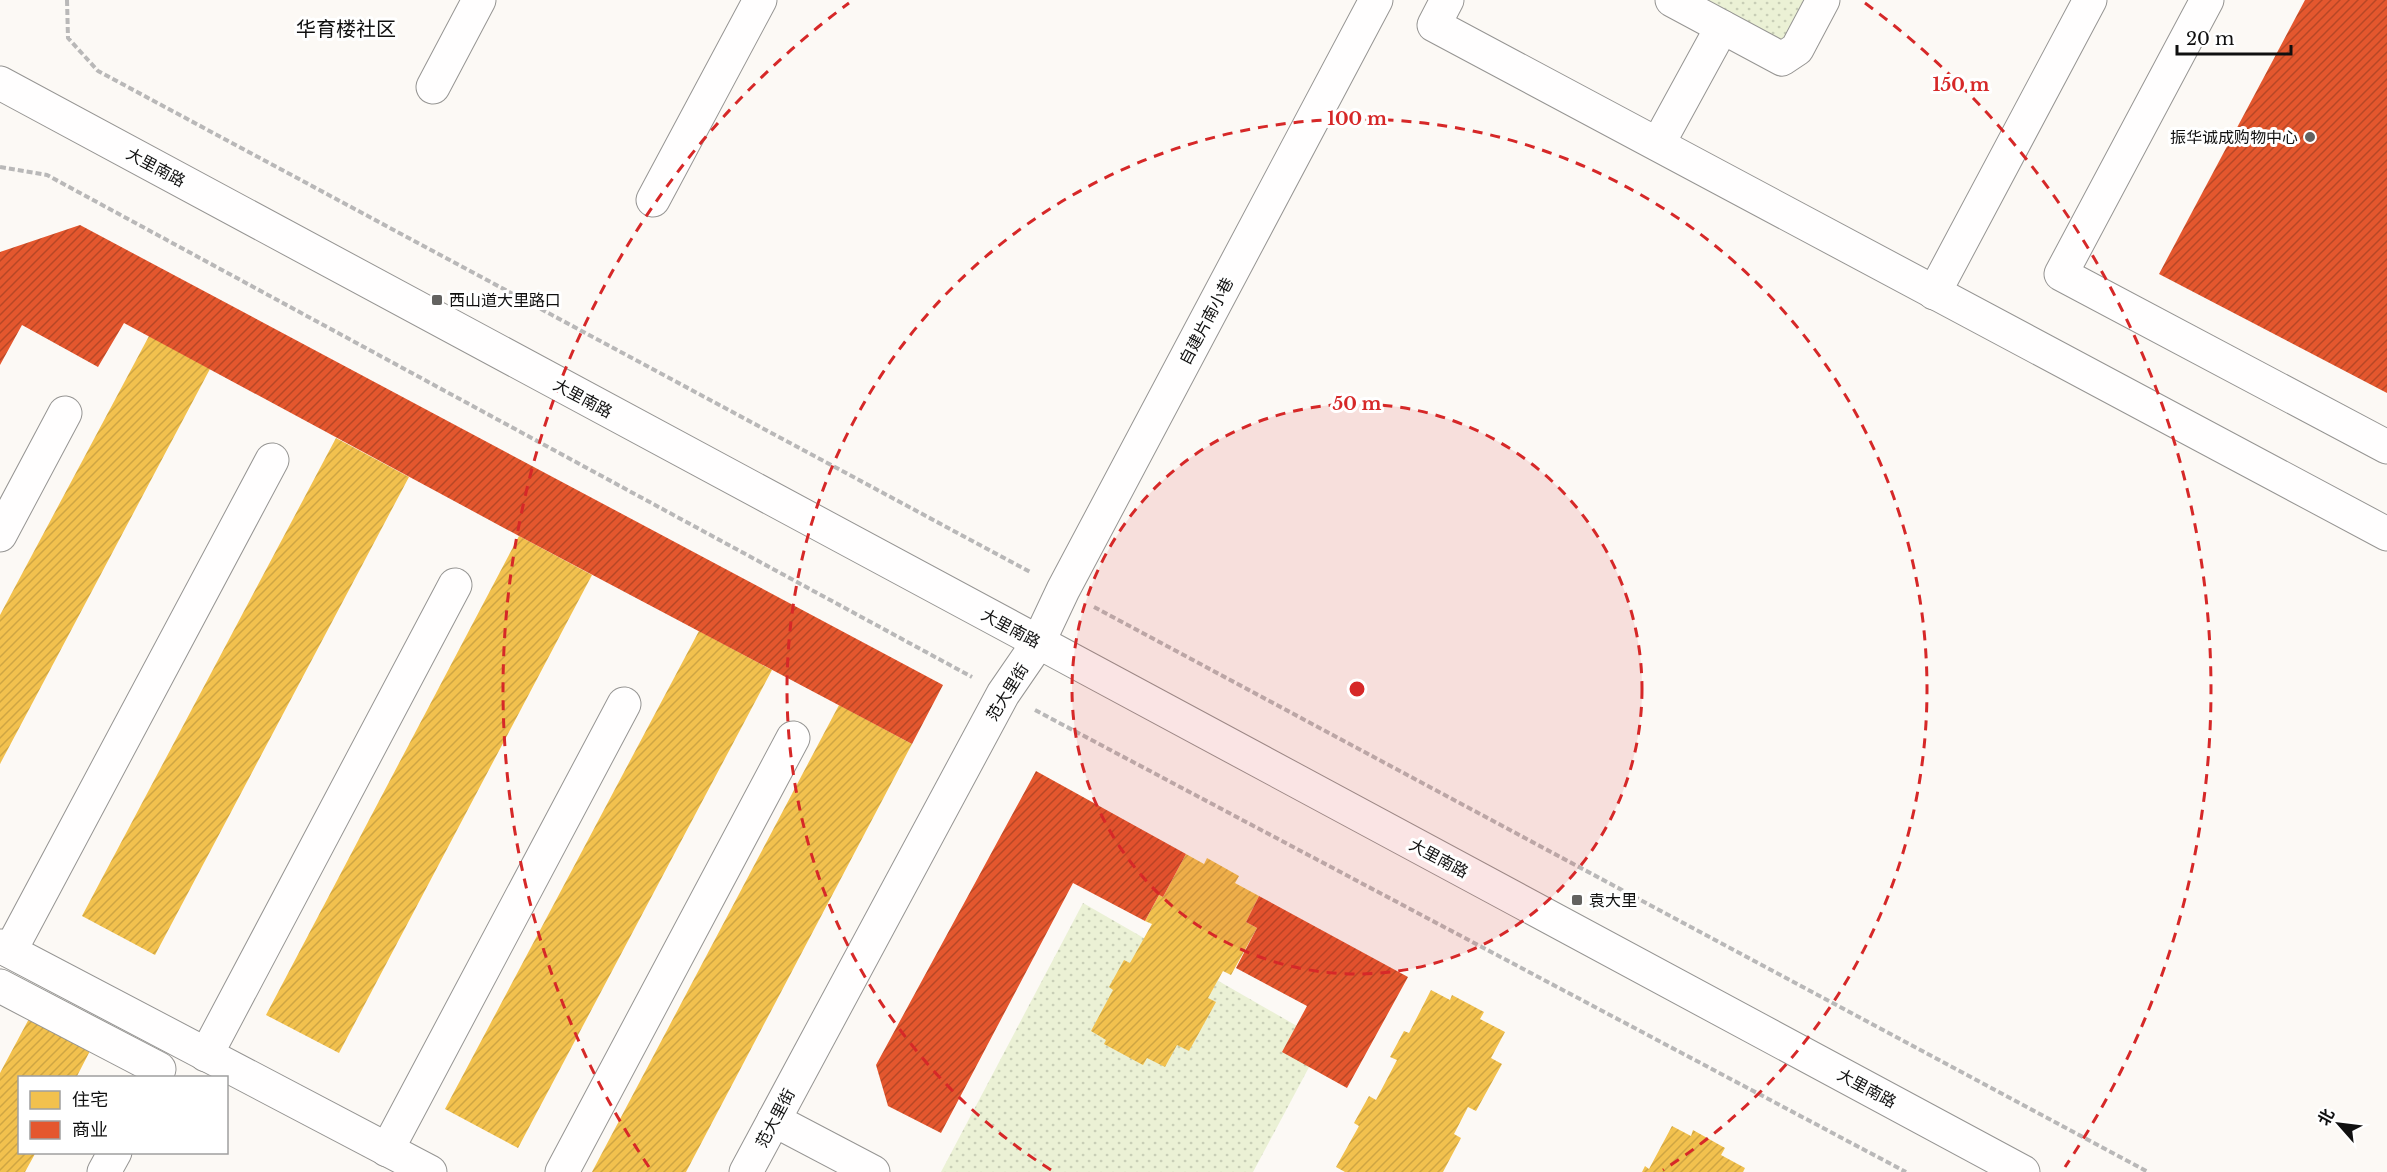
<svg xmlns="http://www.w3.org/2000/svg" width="2387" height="1172" viewBox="0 0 2387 1172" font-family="'Libre Baskerville','Noto Sans SC',serif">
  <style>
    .garden { fill: url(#garden-dots) }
    .homes { fill: url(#homes-hatch) }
    .shops { fill: url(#shops-hatch) }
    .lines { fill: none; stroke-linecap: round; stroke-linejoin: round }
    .minor-casing { stroke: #969593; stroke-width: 35 }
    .path { stroke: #b9b8b8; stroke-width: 4; stroke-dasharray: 6 3; stroke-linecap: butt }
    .minor { stroke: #fffefe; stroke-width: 33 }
    .ring { fill: none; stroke: #d62828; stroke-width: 3; stroke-dasharray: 10 8 }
    .poi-dot { fill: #636260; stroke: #fff; stroke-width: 2 }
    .labels { text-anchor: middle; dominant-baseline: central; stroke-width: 6; stroke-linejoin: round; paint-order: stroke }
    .poi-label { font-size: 16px; fill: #101010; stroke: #fff; text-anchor: start }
    .street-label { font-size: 16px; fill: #101010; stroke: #fff }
    .quarter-label { font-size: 20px; fill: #101010; stroke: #fff }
    .centre { fill: #d62828; stroke: #fff; stroke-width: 3 }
    .ring-label { font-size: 18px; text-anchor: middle; font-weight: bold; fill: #d62828; stroke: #fff; stroke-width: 6; stroke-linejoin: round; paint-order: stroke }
  </style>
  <defs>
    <pattern id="garden-dots" width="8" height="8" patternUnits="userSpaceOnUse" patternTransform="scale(1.5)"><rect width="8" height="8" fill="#ebf1d5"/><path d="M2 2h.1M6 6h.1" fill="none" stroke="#c8ceb6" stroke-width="1.8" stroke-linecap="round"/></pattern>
    <pattern id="homes-hatch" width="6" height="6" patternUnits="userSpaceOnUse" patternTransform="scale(1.5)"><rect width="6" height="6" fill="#f2c14e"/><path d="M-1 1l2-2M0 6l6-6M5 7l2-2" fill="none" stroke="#cea543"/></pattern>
    <pattern id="shops-hatch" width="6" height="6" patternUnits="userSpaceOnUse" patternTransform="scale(1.5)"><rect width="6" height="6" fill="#e4572e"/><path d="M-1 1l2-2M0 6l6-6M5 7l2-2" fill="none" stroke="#b74726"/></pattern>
  </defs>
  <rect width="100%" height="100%" fill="#fcf9f5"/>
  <g class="garden">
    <polygon points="1703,0 1823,0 1796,51"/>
    <polygon points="1083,903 1323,1041 1253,1172 941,1172"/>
  </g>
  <g class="homes">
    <polygon points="149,336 210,369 0,764 0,615"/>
    <polygon points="336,438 409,477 155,955 82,916"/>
    <polygon points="519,536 592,575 339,1053 266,1015"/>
    <polygon points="699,631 772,670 518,1148 445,1109"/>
    <polygon points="839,705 912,744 686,1172 592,1172"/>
    <polygon points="1186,854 1204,864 1207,858 1239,876 1235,883 1259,896 1246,922 1257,928 1231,975 1223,971 1208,998 1216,1002 1189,1051 1177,1045 1165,1067 1147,1058 1143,1065 1104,1044 1106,1040 1091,1031 1113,990 1109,987 1124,960 1130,963 1152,924 1145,921 1159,895 1163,897"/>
    <polygon points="1431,990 1450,1000 1452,995 1484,1012 1480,1019 1505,1032 1491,1058 1502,1064 1476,1111 1468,1107 1454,1134 1461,1138 1443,1172 1345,1172 1336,1167 1359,1126 1354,1123 1369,1096 1376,1100 1397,1060 1390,1057 1404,1031 1409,1033"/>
    <polygon points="31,1015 92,1047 76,1078 20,1078 20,1152 36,1152 25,1172 0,1172 0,1073"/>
    <polygon points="1672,1126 1691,1136 1693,1130 1725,1148 1721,1155 1745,1168 1743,1172 1642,1172 1645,1166 1649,1169"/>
  </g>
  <g class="shops">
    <polygon points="2305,0 2387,0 2387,393 2159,274"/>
    <polygon points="80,225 943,685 912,744 519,536 124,323 98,367 22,325 0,365 0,252"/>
    <polygon points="1036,771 1186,854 1163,897 1159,895 1145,921 1073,883 941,1133 888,1106 876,1065"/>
    <polygon points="1259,896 1408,977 1347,1088 1282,1052 1307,1006 1236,968 1257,928 1246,922"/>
  </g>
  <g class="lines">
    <g class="minor-casing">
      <g id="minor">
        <polyline points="1447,0 1434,25 2387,534"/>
        <polyline points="1672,0 1782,59 1797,49 1823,0"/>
        <polyline points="2207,0 2061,274 2387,447"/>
        <polyline points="0,83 2023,1172"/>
        <polyline points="433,87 479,0"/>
        <polyline points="1658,144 1722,27"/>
        <polyline points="653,200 760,0"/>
        <polyline points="1934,293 2090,0"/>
        <polyline points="0,535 65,413"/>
        <polyline points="0,946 430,1172"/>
        <polyline points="10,951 272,460"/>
        <polyline points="0,986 159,1069"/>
        <polyline points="206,1055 455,585"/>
        <polyline points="774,1120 873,1172"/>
        <polyline points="387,1150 624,704"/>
        <polyline points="104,1172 115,1152"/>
        <polyline points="562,1172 793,738"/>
        <polyline points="746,1172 1003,694 1038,643 1063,590 1376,0"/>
      </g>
    </g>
    <g class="path">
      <polyline points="67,0 68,38 98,71 1032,573"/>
      <polyline points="0,167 47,175 972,677"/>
      <polyline points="1094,607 2148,1172"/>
      <polyline points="1035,710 1906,1172"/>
    </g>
    <use href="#minor" class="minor"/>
  </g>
  <circle cx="1357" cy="689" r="285" fill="#d62828" fill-opacity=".12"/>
  <g class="ring">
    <circle cx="1357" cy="689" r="285"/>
    <path d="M1051 1170A570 570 0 1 1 1663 1170"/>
    <path d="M649 1167A854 854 0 0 1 849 3M1865 3A854 854 0 0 1 2065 1167"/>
  </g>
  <g class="poi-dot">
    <circle cx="2310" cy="137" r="6"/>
    <rect x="431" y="294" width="12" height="12" rx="3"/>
    <rect x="1571" y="894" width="12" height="12" rx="3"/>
  </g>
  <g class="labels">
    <g class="poi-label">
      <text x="2298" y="137" text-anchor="end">振华诚成购物中心</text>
      <text x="449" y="300">西山道大里路口</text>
      <text x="1589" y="900">袁大里</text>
    </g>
    <g class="street-label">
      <text transform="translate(156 167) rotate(28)">大里南路</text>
      <text transform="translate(1206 321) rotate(-62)">自建片南小巷</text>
      <text transform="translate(583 398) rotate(28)">大里南路</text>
      <text transform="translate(1011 628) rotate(28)">大里南路</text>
      <text transform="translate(1007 692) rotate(-58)">范大里街</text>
      <text transform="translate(1439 858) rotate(28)">大里南路</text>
      <text transform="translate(1867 1088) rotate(28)">大里南路</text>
      <text transform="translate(775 1118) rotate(-62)">范大里街</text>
    </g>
    <g class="quarter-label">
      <text x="346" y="29">华育楼社区</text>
    </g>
  </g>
  <circle cx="1357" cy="689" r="9" class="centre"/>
  <g class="ring-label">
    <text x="1961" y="91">150 m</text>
    <text x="1357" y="125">100 m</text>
    <text x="1357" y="410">50 m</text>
  </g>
  <rect x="18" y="1076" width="210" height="78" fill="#ffffff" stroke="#9f9f9f" stroke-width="1.5"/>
  <rect x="30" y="1091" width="30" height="18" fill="#f2c14e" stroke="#9f9f9f" stroke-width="1.5"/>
  <text x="72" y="1106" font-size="18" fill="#101010">住宅</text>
  <rect x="30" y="1121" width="30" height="18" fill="#e4572e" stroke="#9f9f9f" stroke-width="1.5"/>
  <text x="72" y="1136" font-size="18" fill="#101010">商业</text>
  <g transform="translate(2339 1124) rotate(298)" stroke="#ffffff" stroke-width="4.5" paint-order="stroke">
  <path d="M0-4.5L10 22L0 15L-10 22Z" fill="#101010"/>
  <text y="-9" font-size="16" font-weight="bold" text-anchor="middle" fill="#101010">北</text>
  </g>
  <path d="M2177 45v9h114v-9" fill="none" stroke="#101010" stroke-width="3"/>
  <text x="2186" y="45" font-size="18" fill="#101010" stroke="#ffffff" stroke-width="4.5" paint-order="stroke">20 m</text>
</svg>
